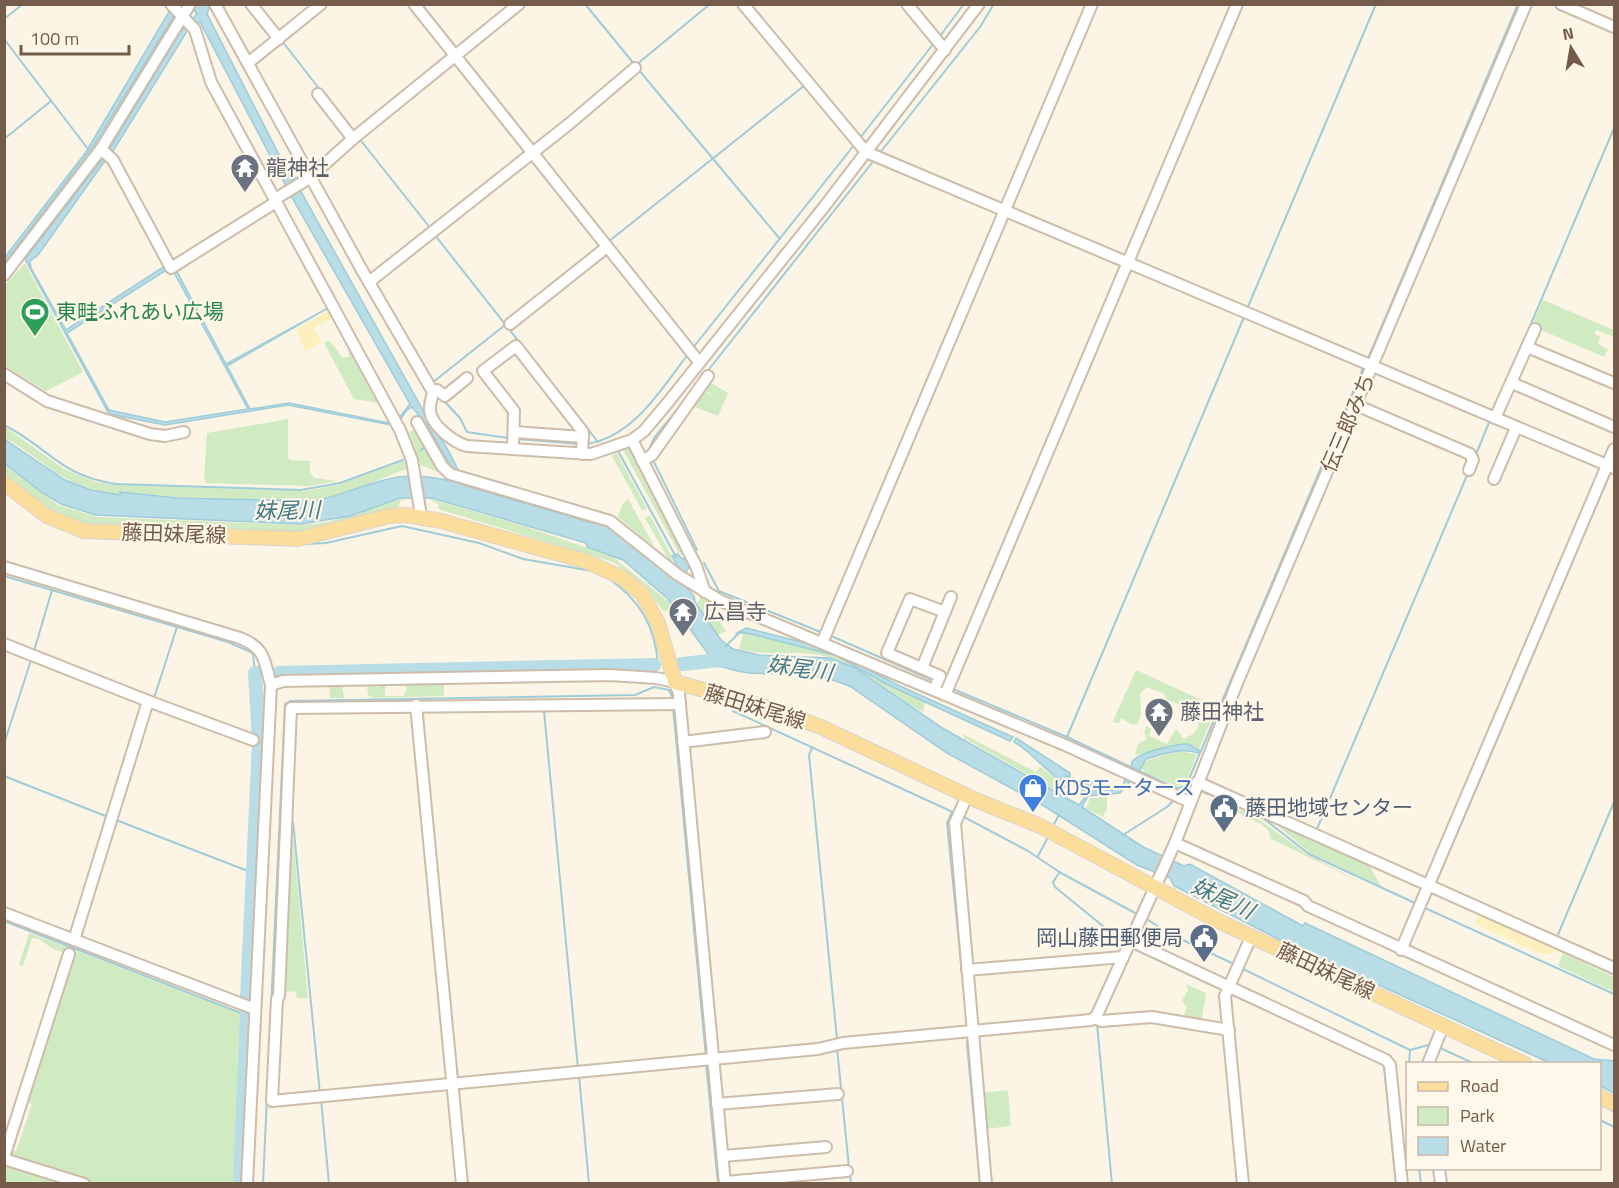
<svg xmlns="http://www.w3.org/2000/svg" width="1619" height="1188" viewBox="0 0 1619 1188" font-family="'Titillium Web','Noto Sans JP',sans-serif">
<rect width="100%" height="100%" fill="#fcf4e4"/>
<g fill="#d0eac2" fill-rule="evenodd">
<polygon points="25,263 83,372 46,391 5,366 5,285"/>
<polygon points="1543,300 1614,330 1614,337 1596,330 1595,334 1600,337 1598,344 1614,353 1608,350 1604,357 1532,326"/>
<polygon points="329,340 342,357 349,357 348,349 351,347 380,403 354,399 324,343"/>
<polygon points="713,384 728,393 718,416 690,405 702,391 717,397 703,390 705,385"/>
<polygon points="288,419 288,457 290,460 310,461 310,472 314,478 337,481 310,486 206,483 204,478 207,433"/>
<path d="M 5,427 L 64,469 L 96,482 L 116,485 L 304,491 L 338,485 L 407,460 L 409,468 L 334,497 L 313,501 L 179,497 L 120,492 L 119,494 C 60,487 51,464 5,438 Z"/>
<polygon points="415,430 419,433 443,474 421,465 409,431"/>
<polygon points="631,445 689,558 679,553 622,448"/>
<polygon points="616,452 647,509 642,510 612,456"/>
<polygon points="5,466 58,505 98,517 301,525 329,522 389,501 411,498 400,501 399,507 302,536 89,526 55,516 5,477"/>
<polygon points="428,498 530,528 613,557 674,606 664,612 644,585 613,562 441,510 438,508 439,505"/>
<polygon points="628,499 652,542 653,546 618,517 622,505"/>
<polygon points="650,515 671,555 674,569 645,518"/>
<polygon points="699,593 715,601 713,612 726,631 718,635 697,602 700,600"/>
<path d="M 744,631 L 840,656 L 925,702 L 923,712 C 892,695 866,669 831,658 C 801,648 769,658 739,649 Z"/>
<path d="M 1136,670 L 1217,707 L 1199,749 C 1178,735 1157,753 1135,755 L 1138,744 L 1147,739 L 1144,732 L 1146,726 L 1151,729 L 1149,736 L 1167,744 L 1176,729 L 1184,739 L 1193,734 L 1199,726 L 1192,710 L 1167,700 L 1163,693 L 1146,687 L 1140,694 L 1141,715 L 1137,724 L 1131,724 L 1121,718 L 1119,723 L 1115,723 L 1113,721 Z"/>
<path d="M 444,682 L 444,696 L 373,698 L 368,695 L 367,685 L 373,684 L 375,687 L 379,687 L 379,683 ZM 406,684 L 406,691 L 403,696 L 385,696 L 385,685 Z"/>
<polygon points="329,685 342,685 344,698 330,698"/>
<polygon points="963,734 1036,772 1040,767 1064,784 1060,793 964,738"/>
<polygon points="1178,751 1197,754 1185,784 1177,786 1145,773 1142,767 1146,761"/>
<polygon points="1101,795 1107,796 1107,809 1103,817 1086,808 1090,798 1099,798"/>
<polygon points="1226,804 1254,816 1308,855 1368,886 1271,839 1268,830 1261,824 1225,806"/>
<polygon points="1271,820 1369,865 1381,886 1310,853"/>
<polygon points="290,824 292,826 308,998 297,998 295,991 281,993"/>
<path d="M 29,933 L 70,948 L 69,951 C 49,955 46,937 32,938 L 23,966 L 19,965 Z"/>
<polygon points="74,950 244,1015 236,1183 92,1183 11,1157 10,1150 16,1151 32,1104 26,1102"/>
<polygon points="1563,953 1614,977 1614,992 1558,966"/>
<polygon points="1186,984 1206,993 1201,1023 1182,1021 1187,1007 1182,1001 1188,990"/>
<polygon points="1008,1090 1011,1126 985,1129 982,1093"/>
<polygon points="9,1165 74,1184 5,1184 5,1168"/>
</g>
<g fill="#fcf1be">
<polygon points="330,310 334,317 314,328 322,342 305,351 296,329"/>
<polygon points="1479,915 1556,950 1552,954 1541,954 1475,924"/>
</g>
<g fill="#b8dde6" stroke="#9eccd8" stroke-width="1.5" fill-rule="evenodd">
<polygon points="173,5 181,5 94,145 5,262 5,257 86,152"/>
<path d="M 191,5 L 210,5 L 207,14 L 291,178 L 295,181 L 424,412 C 438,435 456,458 463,485 L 593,523 L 595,519 L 616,529 L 685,586 L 694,596 L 695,602 L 721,640 L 733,649 L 759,655 L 830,658 L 855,668 L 944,729 L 1079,805 L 1086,796 L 1081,792 L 1087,779 C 1100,784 1108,797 1123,785 L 1126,776 L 1132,779 L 1120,793 L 1088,796 L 1082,807 L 1143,847 L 1184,866 L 1190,864 L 1303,926 L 1305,923 L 1594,1059 L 1614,1061 L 1614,1093 L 1600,1086 L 1600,1064 L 1550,1063 L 1286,943 L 1174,886 L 1170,878 L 1137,865 L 1044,806 L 947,753 L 851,687 C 818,671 785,675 749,673 C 739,672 728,668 717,666 L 668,599 L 623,560 L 587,547 L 586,543 L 432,498 L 400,498 L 350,516 L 301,524 L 96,515 L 61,504 L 41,492 L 5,464 L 4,439 L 65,480 L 91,490 L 120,495 L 120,492 L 178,498 L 314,501 C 347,495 377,477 411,476 C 425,475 439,479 453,481 L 451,467 L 427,425 L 412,407 L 407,410 L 396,426 L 288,405 L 165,425 L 109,414 L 25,259 L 105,156 L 181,31 L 197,14 ZM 200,22 L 286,186 L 289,186 L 290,194 L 410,404 L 394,424 L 289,403 L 250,409 L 227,366 L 328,308 L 226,364 L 113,151 L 189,28 ZM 107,158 L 165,266 L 66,330 L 31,268 L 30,261 L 38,255 ZM 171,267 L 248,409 L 165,422 L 109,410 L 67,333 Z"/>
<polygon points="678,554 681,558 688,560 690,565 685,574 678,568 672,556"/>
<polygon points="746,628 829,649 900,686 1013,737 1010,741 886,684 837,656 747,633 737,633"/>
<path d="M 1016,738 L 1070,773 L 1070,779 L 1066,776 L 1063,782 C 1044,770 1032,752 1014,742 Z"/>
<path d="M 1188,744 L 1199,750 L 1198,753 C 1180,747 1164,754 1146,759 L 1138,774 L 1131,771 L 1132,762 C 1139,752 1175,744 1188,744 Z"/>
</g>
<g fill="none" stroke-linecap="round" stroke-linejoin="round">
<g stroke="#9eccd8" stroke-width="2">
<polyline points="585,4 635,65"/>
<polyline points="4,19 23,4"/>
<polyline points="940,36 964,4"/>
<polyline points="4,39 88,149"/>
<polyline points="282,41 321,91"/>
<polyline points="636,65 710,4"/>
<polyline points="638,69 780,239"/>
<polyline points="358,137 431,229"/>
<polyline points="860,138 934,43"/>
<polyline points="4,139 51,101"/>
<polyline points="879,154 980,27 994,4"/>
<polyline points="291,181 304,174"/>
<polyline points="434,234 598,442"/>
<polyline points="608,242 805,85"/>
<polyline points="1247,309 1376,4"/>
<polyline points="1525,338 1614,128"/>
<polyline points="692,349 855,144"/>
<polyline points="1367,361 1518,4"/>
<polyline points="706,373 875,159"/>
<polyline points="432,383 505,325"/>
<polyline points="444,401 460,418 467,432 508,438"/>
<path d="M 4,425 C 50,448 58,475 116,484 L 301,490 L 340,483 L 403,460"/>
<polyline points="517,439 580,444"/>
<path d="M 586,444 C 634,437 661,389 689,353"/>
<polyline points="617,449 676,557"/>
<polyline points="421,450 425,447"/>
<polyline points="649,450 654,438 686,399"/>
<polyline points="1475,457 1490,420"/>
<polyline points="652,458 697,550"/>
<polyline points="48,523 70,532"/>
<polyline points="306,544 326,543 402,526 479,543 523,559 592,571"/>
<polyline points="704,563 719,591 823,633"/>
<polyline points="4,576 228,642 253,653 255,673"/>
<path d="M 608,578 C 640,600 655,626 658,664"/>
<polyline points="829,635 934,681"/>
<polyline points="726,646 741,631"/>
<polyline points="34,651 52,590"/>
<polyline points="953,689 1067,737 1169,785 1177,788 1186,786 1364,366"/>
<polyline points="154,698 177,627"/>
<polyline points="673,707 706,1057"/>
<polyline points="544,711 578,1069"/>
<polyline points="733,711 957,814"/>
<polyline points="1067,737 1244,317"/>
<polyline points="4,744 31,660"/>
<polyline points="812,748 809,755 837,1039"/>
<polyline points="4,776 108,817"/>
<polyline points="1203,792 1229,802"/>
<polyline points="1060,795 1069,776"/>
<polyline points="952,812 947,823 967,1023"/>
<polyline points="1259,815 1309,854 1417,904"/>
<polyline points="962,816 1028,851 1061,873 1137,914"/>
<polyline points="116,820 253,873"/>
<polyline points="293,822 320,1094"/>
<polyline points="1054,824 1059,815"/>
<polyline points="1317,829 1468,473"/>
<polyline points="1123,835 1167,807 1174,800"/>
<polyline points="1038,856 1047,839"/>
<polyline points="1060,872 1053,882 1055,887 1125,944"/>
<polyline points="1436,883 1611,471"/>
<polyline points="1425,908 1614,994"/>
<polyline points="1145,918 1172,935 1236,965"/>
<polyline points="4,921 246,1015"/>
<polyline points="1557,937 1614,802"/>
<polyline points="1546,943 1614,974"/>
<polyline points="1132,948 1222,990"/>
<polyline points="1241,968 1410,1050 1432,1044"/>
<polyline points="1230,994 1312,1031"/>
<polyline points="1097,1024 1112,1184"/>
<polyline points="968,1036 967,1044 980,1184"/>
<polyline points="837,1048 849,1168"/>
<polyline points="1440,1048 1475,1064"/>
<polyline points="706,1063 718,1184"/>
<polyline points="1409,1064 1410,1050"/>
<polyline points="1384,1066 1396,1184"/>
<polyline points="579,1075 589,1184"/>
<polyline points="321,1099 329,1184"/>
<polyline points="1600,1120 1614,1127"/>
<polyline points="1419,1168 1421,1184"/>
<polyline points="850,1174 851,1184"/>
<polyline points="263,1184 285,704 291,701 635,695 654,687 669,690 673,699"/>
</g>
<g stroke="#b8dde6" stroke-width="14">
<polyline points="682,664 730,659"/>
<polyline points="279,673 654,665"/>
<polyline points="247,998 259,742 255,673 258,673"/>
<polyline points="240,1184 247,1013"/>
</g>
<g stroke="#cebcaa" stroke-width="14">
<g id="minor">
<polyline points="171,4 195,30 211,82 400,430 412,460 421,516"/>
<path d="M 215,4 L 363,272 L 433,392 C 432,399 429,403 430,411 C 432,426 453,442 467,446 L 591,454 L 632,440 L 696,566 L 705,592"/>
<polyline points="251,4 279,39"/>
<polyline points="414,4 699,362"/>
<polyline points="743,4 866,152 1614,468"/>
<polyline points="907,4 945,50"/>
<polyline points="1561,4 1614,27"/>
<polyline points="248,63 321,4"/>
<polyline points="318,94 353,139"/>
<polyline points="101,149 113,160 171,268 276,202"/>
<polyline points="275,199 308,179 355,137 519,4"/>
<polyline points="4,275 101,149 190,4"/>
<polyline points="369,282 569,124 635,68"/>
<polyline points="510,324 607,247"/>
<polyline points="1527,347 1614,383"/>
<polyline points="4,374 47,401 150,434 165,436 184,432"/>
<polyline points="1512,383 1614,427"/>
<polyline points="433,392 437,390 445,396 467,378"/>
<polyline points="1356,405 1470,454 1473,460 1469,470"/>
<polyline points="1495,418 1535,329"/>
<polyline points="417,422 442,466 450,474 610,521 678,575 721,601 1065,745 1190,802"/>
<polyline points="514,432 583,437"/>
<polyline points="632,440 644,431 665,406 824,207 979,4"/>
<polyline points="513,448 514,411 483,371 516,346 583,432 582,454"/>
<polyline points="642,461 652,455 708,376"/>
<polyline points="1494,479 1516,428"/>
<path d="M 4,567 L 240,638 C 266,648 264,661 271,685 L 247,1184"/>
<polyline points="822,643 1092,4"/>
<polyline points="4,644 148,701 74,940"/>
<polyline points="922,668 951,597"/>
<polyline points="271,685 283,681 610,675 656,678 675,682 679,694 725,1184"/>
<polyline points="934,690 940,676 887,653 910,599 945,612"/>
<polyline points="945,695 1237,4"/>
<polyline points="148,701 253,740"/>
<polyline points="680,704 291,708 279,996 277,999 272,1101 818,1049 843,1043 1091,1020 1096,1017 1175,843 1237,683 1526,4"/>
<polyline points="416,705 462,1184"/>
<polyline points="683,742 765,732"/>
<polyline points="1197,782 1614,968"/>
<polyline points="967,796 955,823 986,1184"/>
<polyline points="1175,843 1304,901 1308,906 1614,1045"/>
<polyline points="4,913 255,1009"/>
<polyline points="1131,941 1386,1060 1390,1065 1402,1184"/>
<polyline points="1401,950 1614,449"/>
<polyline points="967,970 1123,957"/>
<polyline points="1094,1018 1101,1021 1152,1017 1229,1030"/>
<polyline points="1428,1064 1443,1026"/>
<polyline points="717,1104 838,1094"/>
<polyline points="723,1156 826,1147"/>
<polyline points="4,1157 69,954"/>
<polyline points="4,1159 84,1184"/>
<polyline points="1439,1168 1441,1184"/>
<polyline points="725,1182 847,1171"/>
<polyline points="1243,1184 1225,996 1251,937"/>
</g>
</g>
<g stroke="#dbd4d0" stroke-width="16">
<g id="major">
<polyline points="4,483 47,516 84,531 298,539 389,516 406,515 441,521 585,561 621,577 642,594 658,623 675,682 769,708 821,727 976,800 1040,826 1216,920 1525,1064"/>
<polyline points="1600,1097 1614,1104"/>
</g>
</g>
<use href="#minor" stroke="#fff" stroke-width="10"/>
<use href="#major" stroke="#fbdd9c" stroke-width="14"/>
</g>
<defs>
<g id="temple-pin" transform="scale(1.5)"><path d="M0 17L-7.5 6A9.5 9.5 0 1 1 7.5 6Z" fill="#6b7280" stroke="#fff8ea"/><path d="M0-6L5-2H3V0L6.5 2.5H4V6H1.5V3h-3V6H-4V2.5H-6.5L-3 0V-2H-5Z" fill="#fff"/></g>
<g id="stadium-pin" transform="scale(1.5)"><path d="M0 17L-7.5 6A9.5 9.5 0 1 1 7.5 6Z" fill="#2e9e5b" stroke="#fff8ea"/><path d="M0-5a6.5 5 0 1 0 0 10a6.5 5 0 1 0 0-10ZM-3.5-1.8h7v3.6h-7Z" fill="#fff"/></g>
<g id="shop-pin" transform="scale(1.5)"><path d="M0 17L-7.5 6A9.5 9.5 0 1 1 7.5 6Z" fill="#3f7fe0" stroke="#fff8ea"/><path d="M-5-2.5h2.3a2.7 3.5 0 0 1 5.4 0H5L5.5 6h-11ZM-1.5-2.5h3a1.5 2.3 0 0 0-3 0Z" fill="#fff"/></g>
<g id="civic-pin" transform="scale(1.5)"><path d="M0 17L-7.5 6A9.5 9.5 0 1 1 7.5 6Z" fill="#5c6f8a" stroke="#fff8ea"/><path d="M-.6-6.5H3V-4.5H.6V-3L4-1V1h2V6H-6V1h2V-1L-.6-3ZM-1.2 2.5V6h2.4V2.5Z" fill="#fff"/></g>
</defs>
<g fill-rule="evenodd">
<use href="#temple-pin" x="245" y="168"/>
<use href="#stadium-pin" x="35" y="312"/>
<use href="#temple-pin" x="683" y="612"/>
<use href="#temple-pin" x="1159" y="712"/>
<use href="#shop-pin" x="1033" y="788"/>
<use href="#civic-pin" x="1224" y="808"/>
<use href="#civic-pin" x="1204" y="938"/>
</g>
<g text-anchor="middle" stroke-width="4.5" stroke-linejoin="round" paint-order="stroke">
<g font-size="21" fill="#5b616d" stroke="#fff8ea" text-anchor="start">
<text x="266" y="175">龍神社</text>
<text x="704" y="619">広昌寺</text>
<text x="1180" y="719">藤田神社</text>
</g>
<g font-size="21" fill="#27864d" stroke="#fff8ea" text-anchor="start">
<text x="56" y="319">東畦ふれあい広場</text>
</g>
<g font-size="21" fill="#755b49" stroke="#fff8ea">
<text transform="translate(1348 423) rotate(-67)" y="7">伝三郎みち</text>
<text transform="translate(174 534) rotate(2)" y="7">藤田妹尾線</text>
<text transform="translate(755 707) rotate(17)" y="7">藤田妹尾線</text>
<text transform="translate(1326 971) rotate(25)" y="7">藤田妹尾線</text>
</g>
<g font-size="21" fill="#366cbe" stroke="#fff8ea" text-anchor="start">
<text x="1054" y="795">KDSモータース</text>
</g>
<g font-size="21" fill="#4e5e75" stroke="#fff8ea" text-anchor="start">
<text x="1245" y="815">藤田地域センター</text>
<text x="1183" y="945" text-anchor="end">岡山藤田郵便局</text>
</g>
<g font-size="22" font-style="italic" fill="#437a88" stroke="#fff8ea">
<text transform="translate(287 510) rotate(-1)" y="8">妹尾川</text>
<text transform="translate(800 668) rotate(8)" y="8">妹尾川</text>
<text transform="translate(1223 898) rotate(25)" y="8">妹尾川</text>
</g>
</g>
<rect width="1619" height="1188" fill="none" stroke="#755b49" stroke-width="12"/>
<rect x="1406" y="1062" width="195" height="108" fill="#fff8ea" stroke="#c8b9aa" stroke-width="1.5"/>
<rect x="1418" y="1082" width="30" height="9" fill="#fbdd9c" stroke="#c8b9aa" stroke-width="1.5"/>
<text x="1460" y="1092" font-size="18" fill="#755b49">Road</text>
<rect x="1418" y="1107" width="30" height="18" fill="#d0eac2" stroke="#c8b9aa" stroke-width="1.5"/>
<text x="1460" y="1122" font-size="18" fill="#755b49">Park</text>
<rect x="1418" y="1137" width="30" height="18" fill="#b8dde6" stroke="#c8b9aa" stroke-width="1.5"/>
<text x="1460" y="1152" font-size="18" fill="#755b49">Water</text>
<g transform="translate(1571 48) rotate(349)" stroke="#fff8ea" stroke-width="4.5" paint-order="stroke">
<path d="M0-4.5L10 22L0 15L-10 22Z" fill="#755b49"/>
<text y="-9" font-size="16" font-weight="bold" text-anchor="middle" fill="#755b49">N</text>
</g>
<path d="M21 45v9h108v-9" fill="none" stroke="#755b49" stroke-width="3"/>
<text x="30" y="45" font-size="18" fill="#755b49" stroke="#fff8ea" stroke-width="4.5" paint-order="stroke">100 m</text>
</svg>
